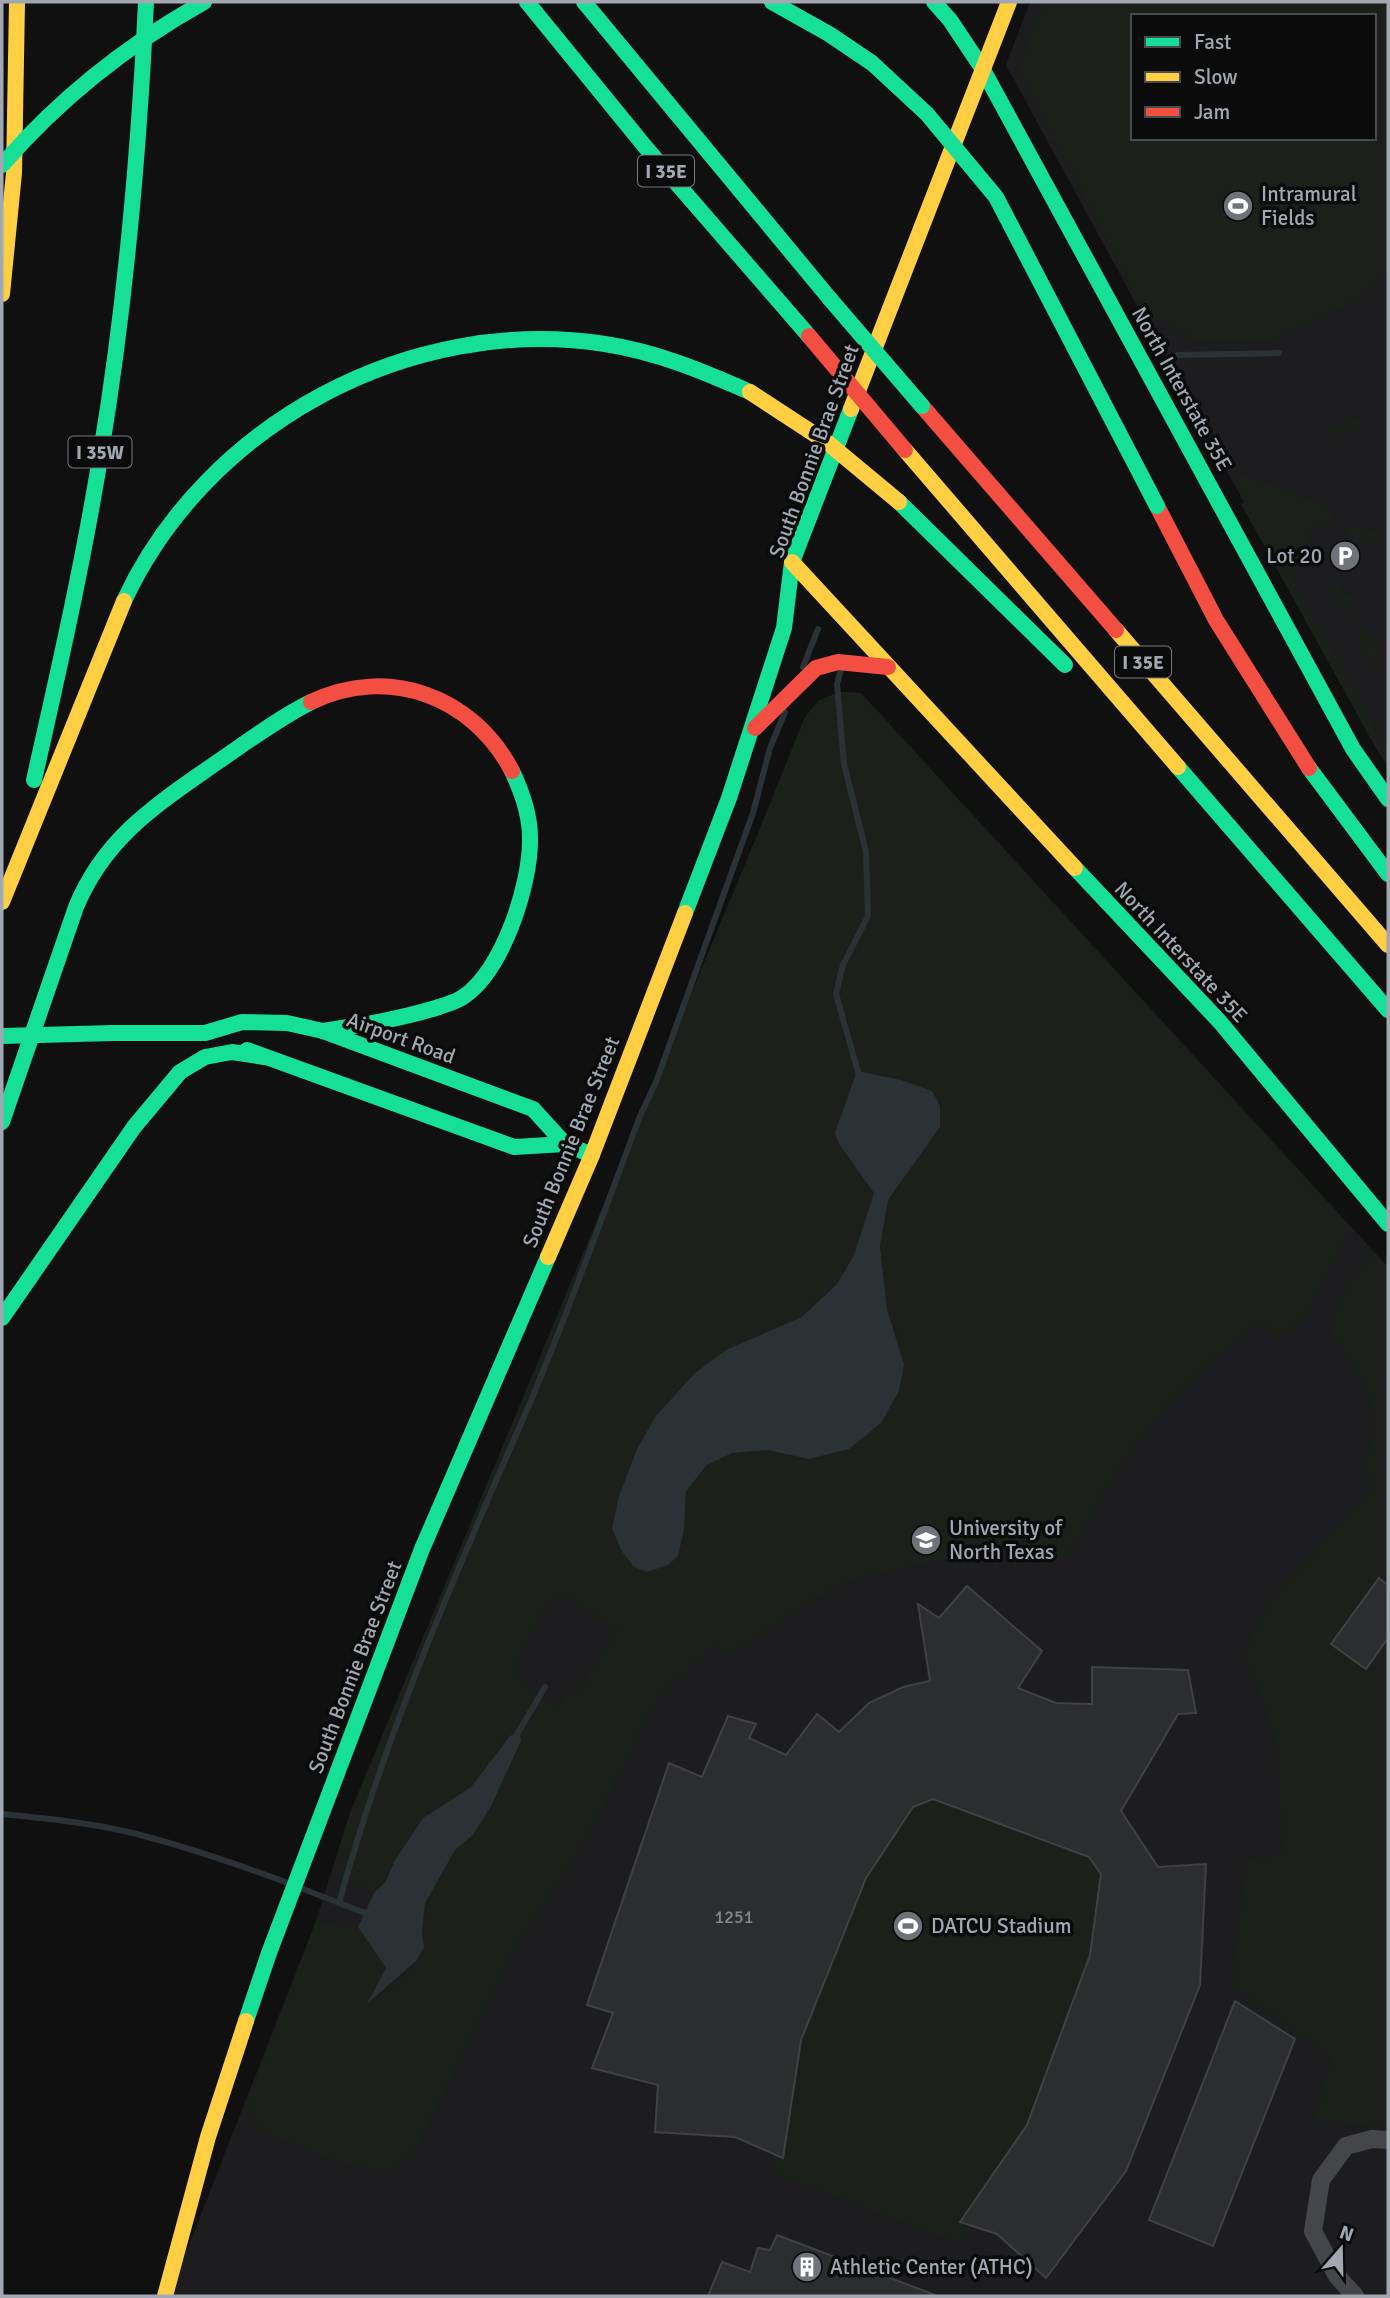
<svg xmlns="http://www.w3.org/2000/svg" width="1390" height="2298" viewBox="0 0 1390 2298" font-family="Signika,sans-serif">
<rect width="100%" height="100%" fill="#101011"/>
<g fill="#1d1d1f" fill-rule="evenodd">
<path d="M 1030,2 L 1388,2 L 1388,767 L 1006,65 ZM 1133,16 L 1374,16 L 1374,138 L 1133,138 Z"/>
<polygon points="839,692 861,693 1388,1267 1388,2296 169,2296 316,1921 350,1813 759,831 804,719 818,701"/>
</g>
<g fill="#1b201b" fill-rule="evenodd">
<path d="M 1043,2 L 1388,2 L 1388,274 L 1347,305 L 1274,340 L 1246,342 L 1191,340 L 1142,309 L 1017,68 ZM 1133,16 L 1374,16 L 1374,138 L 1133,138 Z"/>
<polygon points="1356,419 1363,421 1351,433 1342,430 1329,441 1323,437 1324,431"/>
<path d="M 1242,474 L 1330,507 C 1336,515 1330,523 1327,531 L 1316,520 L 1293,580 L 1388,751 L 1388,766 L 1378,752 L 1241,504 L 1246,501 L 1235,483 L 1235,480 Z"/>
<polygon points="1350,524 1378,534 1376,542 1359,544 1361,536 1345,538"/>
<polygon points="1344,582 1338,597 1354,594 1346,618 1327,584"/>
<polygon points="1361,627 1384,654 1378,669 1374,669 1358,638"/>
<path d="M 839,692 L 861,693 L 1351,1228 L 1306,1316 L 1278,1340 L 1264,1321 C 1246,1336 1226,1349 1209,1365 C 1149,1419 1105,1487 1068,1558 C 1008,1549 963,1555 904,1568 C 881,1573 853,1579 832,1590 C 797,1610 763,1635 728,1657 L 715,1645 L 663,1695 L 639,1731 L 643,1733 L 572,1864 L 511,1956 L 417,2148 C 409,2158 401,2168 388,2171 C 367,2176 286,2141 262,2132 L 250,2119 L 248,2102 L 316,1921 L 358,1927 L 386,1968 L 369,2003 C 385,1991 406,1976 417,1960 C 429,1944 420,1921 426,1902 C 431,1886 444,1864 455,1851 C 460,1844 469,1839 474,1832 C 494,1804 506,1772 521,1741 L 518,1732 L 510,1736 L 471,1787 L 423,1818 L 394,1862 L 386,1881 L 374,1893 L 332,1871 L 350,1813 L 759,831 L 804,719 L 818,701 ZM 940,1127 L 888,1201 L 880,1246 L 887,1309 L 898,1339 L 849,1449 L 809,1459 L 768,1450 L 732,1453 L 707,1465 L 686,1491 L 684,1530 L 678,1556 L 668,1565 L 647,1572 L 612,1528 L 619,1496 L 637,1449 L 695,1373 L 726,1350 L 802,1317 L 837,1284 L 854,1255 L 874,1193 L 839,1144 ZM 557,1592 L 617,1630 L 581,1686 L 564,1697 L 559,1706 L 544,1700 L 518,1676 L 521,1651 Z"/>
<path d="M 1374,1252 L 1388,1267 L 1388,2128 L 1314,2121 L 1331,2058 L 1231,1986 L 1246,1860 L 1283,1854 L 1276,1743 L 1255,1681 L 1242,1654 L 1259,1619 L 1273,1597 L 1375,1484 L 1361,1466 C 1390,1419 1365,1379 1333,1339 C 1326,1310 1356,1273 1374,1252 Z"/>
<path d="M 967,1586 L 1042,1651 L 1021,1684 C 1044,1703 1063,1703 1091,1704 L 1092,1667 L 1188,1670 L 1196,1713 L 1177,1714 L 1121,1811 L 1158,1867 L 1206,1864 L 1200,1985 L 1126,2171 L 1046,2278 L 997,2234 L 973,2226 L 960,2244 L 774,2174 L 774,2154 L 735,2137 L 655,2132 L 659,2077 L 645,2081 L 592,2068 L 612,2014 L 587,2005 L 669,1763 L 702,1776 L 728,1716 L 756,1724 L 749,1738 L 786,1755 L 817,1714 L 839,1732 C 872,1700 885,1691 930,1681 L 918,1604 L 939,1618 Z"/>
</g>
<g fill="#2a3236">
<polygon points="857,1071 901,1080 932,1091 940,1106 940,1127 888,1200 880,1246 887,1309 904,1365 899,1391 881,1423 849,1449 809,1459 768,1450 732,1453 707,1465 686,1491 684,1530 678,1556 668,1565 647,1572 634,1567 621,1550 612,1528 619,1496 637,1449 656,1416 695,1373 726,1350 802,1317 837,1284 854,1255 874,1193 839,1144 835,1133"/>
<polygon points="519,1731 521,1741 491,1806 473,1835 455,1850 425,1903 422,1932 424,1947 417,1960 367,2004 386,1968 358,1927 374,1893 386,1881 394,1862 423,1818 471,1787 510,1736"/>
</g>
<g fill="none" stroke-linecap="round" stroke-linejoin="round">
<g stroke="#2a3236" stroke-width="6">
<polyline points="1177,355 1279,353"/>
<polyline points="803,667 818,629"/>
<polyline points="841,669 837,684 844,764 866,852 868,916 843,965 836,994 860,1079"/>
<polyline points="516,1736 545,1687"/>
<path d="M 2,1814 C 42,1818 84,1822 124,1831 C 180,1844 234,1863 288,1883"/>
<polyline points="298,1887 365,1913 372,1910"/>
<path d="M 339,1903 C 382,1745 447,1593 513,1442 C 560,1336 599,1225 640,1116 L 656,1082 L 753,813 L 770,748 L 785,712"/>
</g>
</g>
<g fill="#2c2d2e" stroke="#404144" stroke-width="2">
<polygon points="1379,1578 1388,1585 1388,1638 1366,1669 1331,1644"/>
<polygon points="967,1586 1042,1651 1018,1688 1056,1703 1092,1704 1092,1667 1188,1670 1196,1713 1178,1714 1121,1811 1158,1867 1206,1864 1200,1985 1126,2171 1046,2278 997,2234 960,2222 1027,2125 1090,1955 1101,1874 1089,1857 933,1799 913,1807 866,1878 801,2040 783,2158 735,2137 655,2132 658,2085 592,2068 613,2013 587,2005 669,1763 702,1777 728,1716 756,1724 749,1738 786,1755 817,1714 839,1732 869,1703 903,1687 930,1681 918,1604 939,1618"/>
<polygon points="1235,2001 1295,2039 1213,2246 1149,2220"/>
<polygon points="777,2235 935,2295 935,2296 708,2296 722,2262 750,2272 758,2248 770,2250"/>
</g>
<g fill="none" stroke-linecap="round" stroke-linejoin="round">
<polyline stroke="#454649" stroke-width="18" points="1355,2296 1337,2276 1313,2231 1321,2180 1346,2146 1372,2139 1388,2140"/>
<g stroke="#16e098" stroke-width="16">
<polyline points="527,2 647,149 809,336"/>
<polyline points="584,2 830,299"/>
<polyline points="934,2 950,20 982,68 1353,749 1388,799"/>
<polyline points="899,502 1065,665"/>
<path d="M 124,601 C 206,424 410,314 605,344 C 657,352 702,371 750,392"/>
<polyline points="1178,767 1388,1010"/>
<polyline points="1309,768 1388,874"/>
<path d="M 34,780 C 59,669 84,559 102,446 C 126,299 139,151 146,2"/>
<polyline points="1075,868 1220,1022 1388,1224"/>
<polyline points="685,913 729,798 784,628 792,562 851,409"/>
<path d="M 323,1031 C 362,1025 401,1019 439,1007 C 447,1004 456,1002 463,997 C 503,971 531,883 530,838 C 530,814 522,792 512,771"/>
<polyline points="113,1033 205,1033 242,1022 287,1023 323,1031 533,1109 565,1144 592,1155"/>
<polyline points="247,1050 514,1147 565,1144"/>
<path d="M 2,1122 L 76,907 C 105,837 156,805 216,763 C 247,742 277,719 311,702"/>
<polyline points="2,1318 134,1127 180,1072 205,1057 232,1052 264,1057"/>
<polyline points="246,2021 269,1953 422,1549 548,1257"/>
</g>
<g stroke="#ffcf43" stroke-width="16">
<polyline points="2,294 14,173 17,2"/>
<polyline points="851,409 1009,2"/>
<polyline points="905,450 1178,767"/>
<polyline points="792,562 1075,868"/>
<polyline points="1116,630 1388,945"/>
<polyline points="2,902 124,601"/>
<polyline points="548,1257 592,1155 685,913"/>
<polyline points="165,2296 208,2137 246,2021"/>
</g>
<g stroke="#f24e42" stroke-width="16">
<polyline points="922,406 1116,630"/>
<polyline points="1157,506 1216,620 1309,768"/>
<path d="M 311,702 C 388,665 473,696 512,771"/>
<polyline points="755,728 816,668 838,662 888,667"/>
</g>
<g stroke="#16e098" stroke-width="16">
<polyline points="772,2 829,34 872,63 927,114 996,197 1157,506"/>
<path d="M 2,165 C 60,98 127,45 204,2"/>
<polyline points="830,299 922,406"/>
<polyline points="2,1036 113,1033"/>
</g>
<polyline stroke="#ffcf43" stroke-width="16" points="750,392 828,443 899,502"/>
<polyline stroke="#f24e42" stroke-width="16" points="809,336 905,450"/>
</g>
<defs>
<g id="stadium-disc" transform="scale(1.575)"><circle r="9.5" fill="#6f7379" stroke="#0b0b0c"/><path d="M0-5a6.5 5 0 1 0 0 10a6.5 5 0 1 0 0-10ZM-3.5-1.8h7v3.6h-7Z" fill="#fff"/></g>
<g id="parking-disc" transform="scale(1.575)"><circle r="9.5" fill="#6f7379" stroke="#0b0b0c"/><path d="M-3.5-5.5H1a3.5 3.5 0 0 1 0 7H-1V5.5H-3.5ZM-1-3.4V-.6H.8a1.4 1.4 0 0 0 0-2.8Z" fill="#fff"/></g>
<g id="university-disc" transform="scale(1.575)"><circle r="9.5" fill="#6f7379" stroke="#0b0b0c"/><path d="M0-5L7-2L0 1L-7-2ZM-4 1L0 2.5L4 1V4Q0 6-4 4Z" fill="#fff"/></g>
<g id="building-disc" transform="scale(1.575)"><circle r="9.5" fill="#6f7379" stroke="#0b0b0c"/><path d="M-4-6H4V6H1V3H-1V6H-4ZM-2.5-4.3h1.7v1.8h-1.7ZM.8-4.3h1.7v1.8H.8ZM-2.5-1h1.7V.8h-1.7ZM.8-1h1.7V.8H.8Z" fill="#fff"/></g>
</defs>
<g fill-rule="evenodd">
<use href="#stadium-disc" x="1238" y="206"/>
<use href="#parking-disc" x="1345" y="556"/>
<use href="#university-disc" x="926" y="1540"/>
<use href="#stadium-disc" x="908" y="1926"/>
<use href="#building-disc" x="807" y="2267"/>
</g>
<g text-anchor="middle" stroke-width="7" stroke-linejoin="round" paint-order="stroke">
<g font-size="18" fill="#848990">
<text x="734" y="1923">1251</text>
</g>
<g fill="#0b0b0c" stroke="#757980" stroke-width="2">
<rect x="638" y="155.5" width="56" height="31" rx="5"/>
<rect x="68.5" y="436.5" width="63" height="31" rx="5"/>
<rect x="1115" y="646.5" width="56" height="31" rx="5"/>
</g>
<g font-size="19" font-weight="bold" fill="#a2a8b1">
<text x="666" y="178">I 35E</text>
<text x="100" y="459">I 35W</text>
<text x="1143" y="669">I 35E</text>
</g>
<g font-size="21" fill="#a2a8b1" stroke="#0b0b0c" text-anchor="start">
<text x="1261" y="201">Intramural<tspan x="1261" dy="24">Fields</tspan></text>
<text x="1322" y="563" text-anchor="end">Lot 20</text>
<text x="949" y="1535">University of<tspan x="949" dy="24">North Texas</tspan></text>
<text x="931" y="1933">DATCU Stadium</text>
<text x="830" y="2274">Athletic Center (ATHC)</text>
</g>
<g font-size="21" fill="#a2a8b1" stroke="#0b0b0c">
<text transform="translate(1182 389) rotate(61)" y="7">North Interstate 35E</text>
<text transform="translate(814 451) rotate(-70)" y="7">South Bonnie Brae Street</text>
<text transform="translate(1181 952) rotate(47)" y="7">North Interstate 35E</text>
<text transform="translate(401 1038) rotate(20)" y="7">Airport Road</text>
<text transform="translate(571 1142) rotate(-68)" y="7">South Bonnie Brae Street</text>
<text transform="translate(355 1667) rotate(-69)" y="7">South Bonnie Brae Street</text>
</g>
</g>
<rect width="1390" height="2298" fill="none" stroke="#a2a8b1" stroke-width="7"/>
<rect x="1131" y="14" width="245" height="126" fill="#0b0b0c" stroke="#474a4e" stroke-width="2"/>
<rect x="1145" y="37" width="35" height="10" fill="#16e098" stroke="#474a4e" stroke-width="2"/>
<text x="1194" y="49" font-size="21" fill="#a2a8b1">Fast</text>
<rect x="1145" y="72" width="35" height="10" fill="#ffcf43" stroke="#474a4e" stroke-width="2"/>
<text x="1194" y="84" font-size="21" fill="#a2a8b1">Slow</text>
<rect x="1145" y="107" width="35" height="10" fill="#f24e42" stroke="#474a4e" stroke-width="2"/>
<text x="1194" y="119" font-size="21" fill="#a2a8b1">Jam</text>
<g transform="translate(1341 2249) rotate(20)" stroke="#0b0b0c" stroke-width="5" paint-order="stroke">
<path d="M0-5L12 26L0 18L-12 26Z" fill="#a2a8b1"/>
<text y="-10" font-size="19" font-weight="bold" text-anchor="middle" fill="#a2a8b1">N</text>
</g>
</svg>
